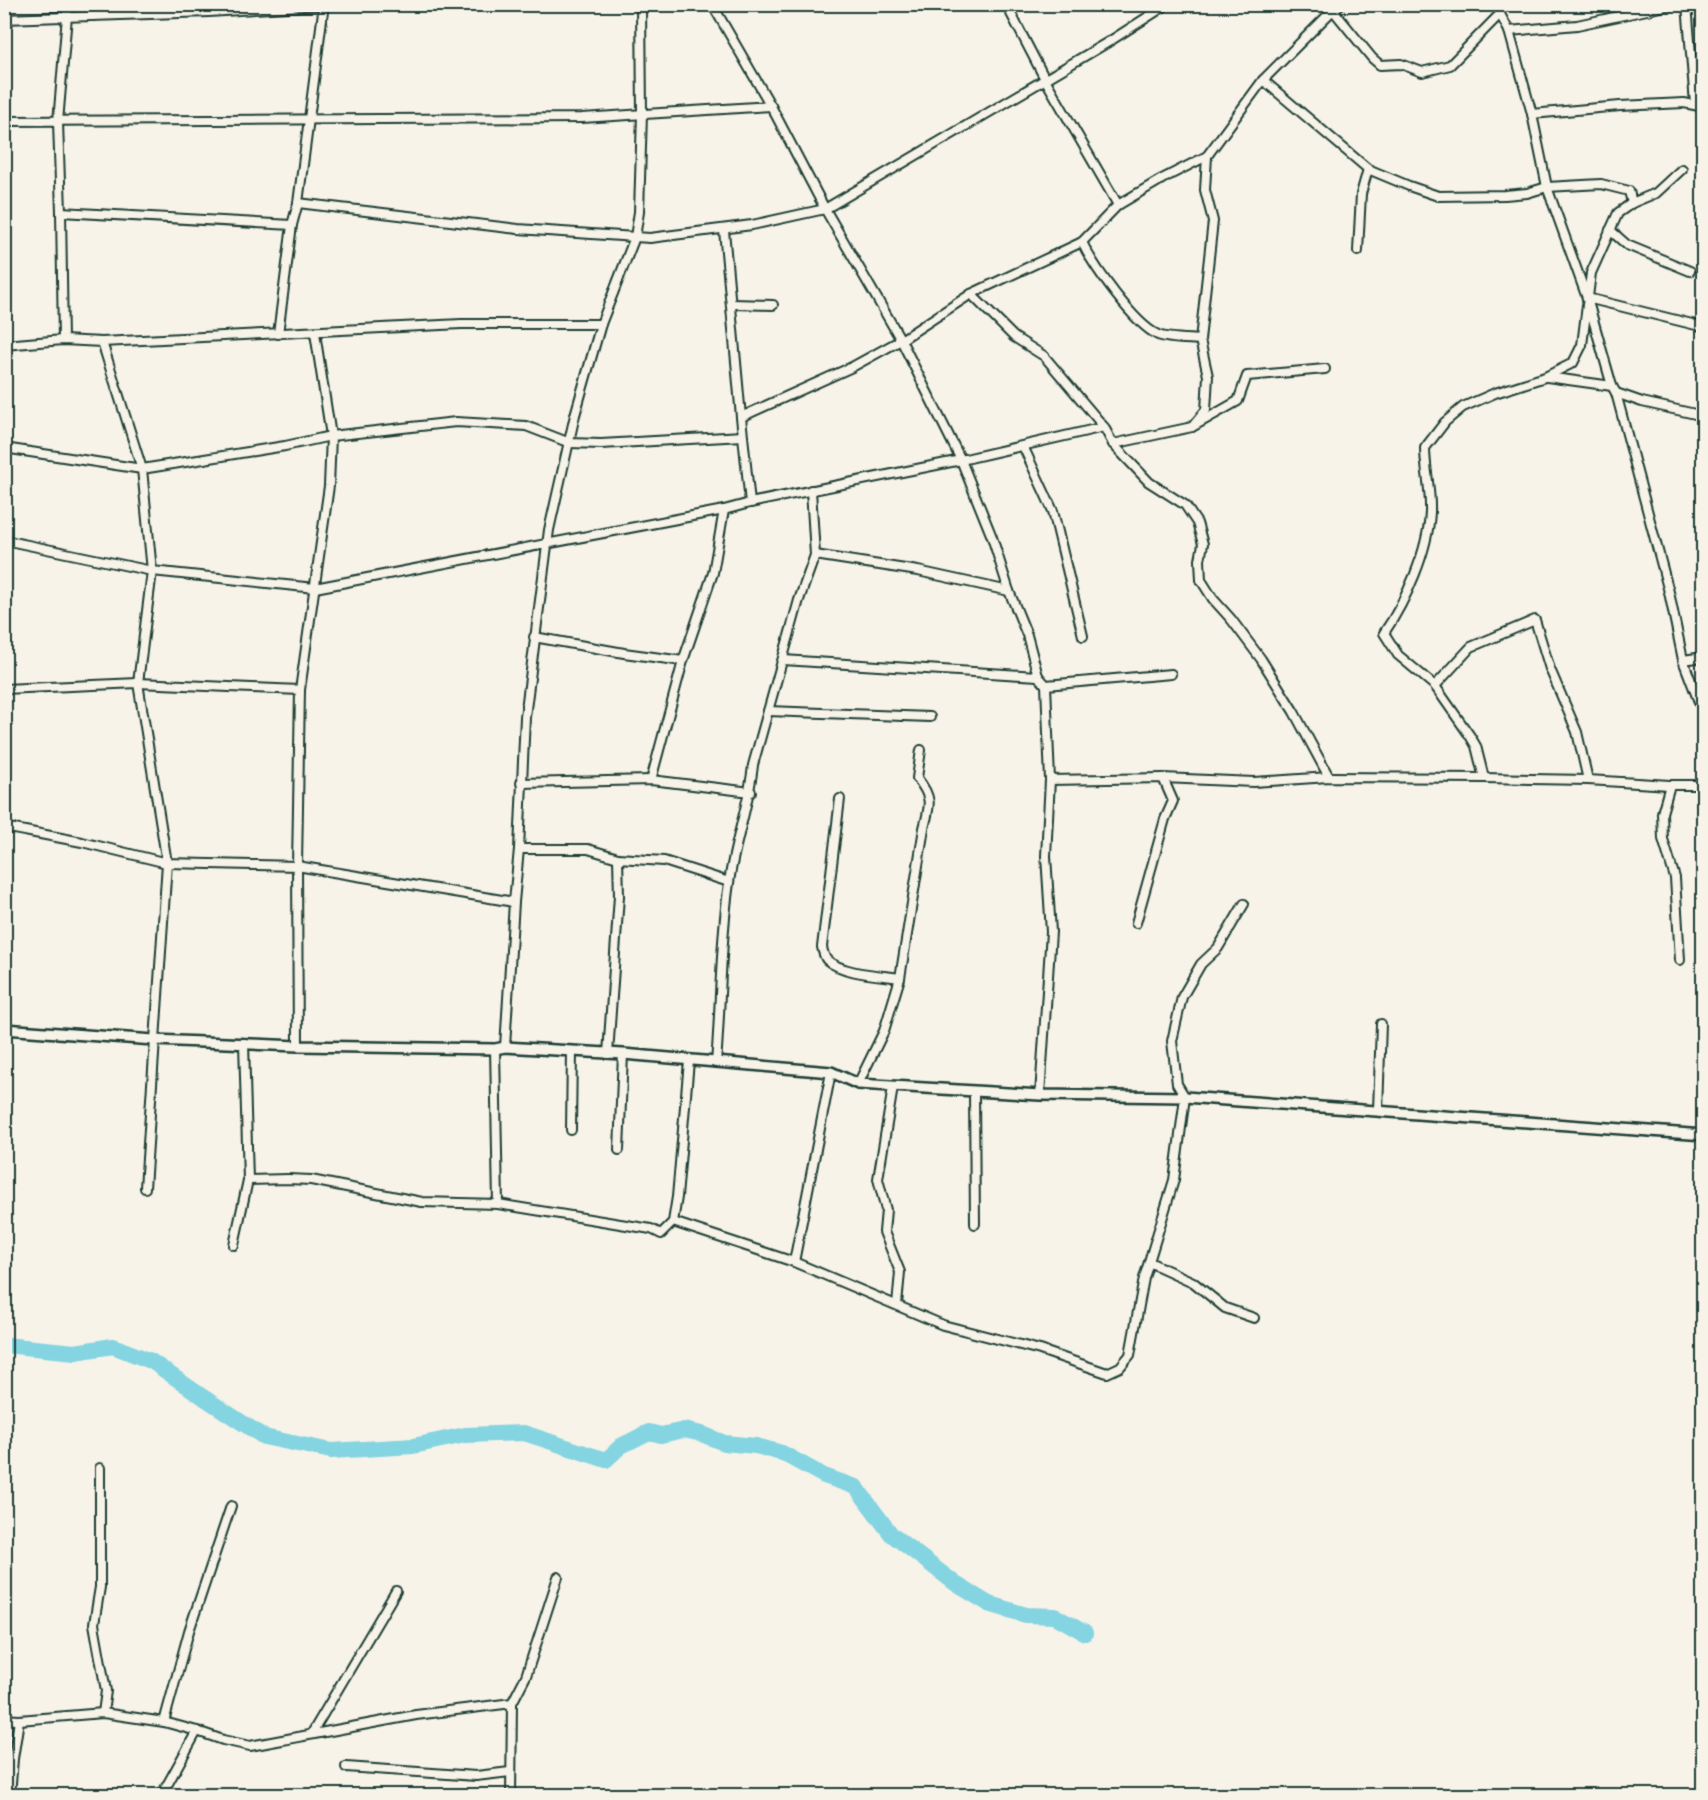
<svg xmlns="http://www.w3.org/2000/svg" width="1708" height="1800" viewBox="0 0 1708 1800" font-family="'Playpen Sans',sans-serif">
<rect width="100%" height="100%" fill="#f7f3e8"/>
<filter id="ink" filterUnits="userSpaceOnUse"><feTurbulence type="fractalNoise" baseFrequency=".0167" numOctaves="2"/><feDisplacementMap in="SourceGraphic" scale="12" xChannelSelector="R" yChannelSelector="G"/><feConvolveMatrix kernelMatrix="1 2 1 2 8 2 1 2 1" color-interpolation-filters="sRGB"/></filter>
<g filter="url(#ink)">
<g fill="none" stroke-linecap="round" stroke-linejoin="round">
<polyline stroke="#84d4e1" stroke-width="16" points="4,1345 75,1352 113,1346 151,1361 203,1397 264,1437 331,1451 413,1446 465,1435 524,1433 606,1460 621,1446 649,1432 661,1435 684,1430 702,1434 724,1443 756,1446 782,1453 824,1476 856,1487 891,1534 956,1584 989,1604 1026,1615 1055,1616 1085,1633"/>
<g stroke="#1f3d34" stroke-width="12">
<g id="minor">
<polyline points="453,4 476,4"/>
<polyline points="712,4 771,106 825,209 901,340 961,460 992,537 1009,591 1027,635 1038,676 1046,685 1050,780 1046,856 1051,932 1040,1095"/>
<polyline points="1006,4 1045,79 1118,205"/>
<polyline points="1498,4 1500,14 1509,31 1532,114 1547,187 1587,298 1612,386 1616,393 1669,592 1683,660 1704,715"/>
<polyline points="1687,4 1695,104"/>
<polyline points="1333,10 1372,58 1380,65 1401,64 1422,72 1450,65 1500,14"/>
<polyline points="4,19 209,12 335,4"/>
<polyline points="1509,31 1577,25 1675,4"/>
<polyline points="1263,80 1368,169 1409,186 1438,196 1505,195 1527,193 1547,187 1601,184 1629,191 1632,203"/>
<polyline points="1532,114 1620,106 1684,103 1704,107"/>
<polyline points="4,121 582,118 771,106"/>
<polyline points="298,203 518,229 650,238 752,225 825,209 1110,41 1168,4"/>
<polyline points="61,212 292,225"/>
<polyline points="724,230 741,417"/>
<polyline points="1610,230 1627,245 1690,271"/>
<path d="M 1082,242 C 1093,266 1134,324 1158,335 C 1167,339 1189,339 1200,340"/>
<polyline points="1358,251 1361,194 1368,169"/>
<polyline points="971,294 1014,337 1044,356 1104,427 1113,444 1149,482 1185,505 1197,523 1203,544 1200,560 1201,580 1213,599 1231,619 1261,659 1294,712 1329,777"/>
<polyline points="1587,298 1704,327"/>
<polyline points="731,304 773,305"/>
<polyline points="278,334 292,225 298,203 324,4"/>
<polyline points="63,340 61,212 58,122 68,4"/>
<polyline points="102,342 142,469 152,571 138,683 167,863 145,1188"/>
<polyline points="4,345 63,340 102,342 461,324 601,324"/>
<polyline points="1547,377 1612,386"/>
<polyline points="1616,393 1642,402 1704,416"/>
<polyline points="1192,427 1206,410 1208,376 1200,340 1213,221 1205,190 1207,156"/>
<polyline points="1113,444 1192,427 1238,401 1247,376 1325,369"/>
<polyline points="1023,446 1053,511 1083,636"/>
<polyline points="4,448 142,469 285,446 331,436 456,422 526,426 570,443 601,444 743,436"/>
<polyline points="750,503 741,417 852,367 901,340 971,294 1082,242 1118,205 1162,179 1207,156 1263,80 1333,10 1341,4"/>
<polyline points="4,540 152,571 315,588 724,510 750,503 961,460 1104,427"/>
<polyline points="815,555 918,571 1009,591"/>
<polyline points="534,637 624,653 683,661"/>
<polyline points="783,660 1038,676"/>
<polyline points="1683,660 1704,657"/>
<polyline points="1046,685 1171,674"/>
<polyline points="1435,686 1471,647 1535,620 1550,669 1577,732 1588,780"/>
<polyline points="4,689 138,683 300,690"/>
<polyline points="768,711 930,717"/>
<path d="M 1484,778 L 1476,746 L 1470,736 L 1435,686 L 1398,655 L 1384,633 C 1406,601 1428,551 1430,512 C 1431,491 1425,469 1425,448 L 1445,422 L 1463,407 L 1495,393 L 1545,377 L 1573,363 L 1582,345 L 1591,273 L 1618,213 L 1632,203 L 1656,193 L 1682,169"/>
<polyline points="651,780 683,661 713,573 724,510"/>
<polyline points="1050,780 1163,778 1254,782 1329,777 1484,778 1588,780 1670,785 1704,785"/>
<polyline points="521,783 651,780 751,792"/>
<polyline points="1670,785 1662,813 1663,839 1675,878 1680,960"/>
<path d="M 840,799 L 822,947 C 823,952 824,957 827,960 C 843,974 880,975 900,978"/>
<polyline points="4,827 82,842 167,863 297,866 514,902"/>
<polyline points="519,849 588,849 618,858 664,861 729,882"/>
<polyline points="1136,923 1165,819 1173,801 1163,778"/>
<polyline points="298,1046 297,866 300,690 329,486 331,436 315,333"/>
<polyline points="505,1047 514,902 519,849 525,717 549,530 575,415 601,324 635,237 639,212 642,114 641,4"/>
<polyline points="495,1049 498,1204"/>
<polyline points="608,1054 619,896 618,858"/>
<path d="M 716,1063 C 721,1003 720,943 729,883 C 734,843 749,806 753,765 L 799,600 L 815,555 L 811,490"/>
<path d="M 858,1084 L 884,1031 L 900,978 L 924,828 C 930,805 933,798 917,778 L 921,750"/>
<polyline points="893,1087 878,1179 886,1210 884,1232 900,1272 897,1305"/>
<polyline points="974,1091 975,1224"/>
<polyline points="1378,1110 1381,1024"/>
<polyline points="571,1130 572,1051"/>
<polyline points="619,1150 623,1054"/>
<polyline points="248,1180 288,1179 311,1180 422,1202 498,1204 651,1229 661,1234 673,1222 677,1197 689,1061"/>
<polyline points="673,1222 794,1262 943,1325 1040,1350 1107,1373 1120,1367 1130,1355 1144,1278 1174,1180 1185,1097 1177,1084 1172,1041 1182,997 1201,964 1218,948 1244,904"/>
<polyline points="234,1245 248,1180 244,1043"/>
<polyline points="794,1262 831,1072"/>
<polyline points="1149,1262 1193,1282 1225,1308 1254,1318"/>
<polyline points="100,1468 100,1587 94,1624 106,1691 103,1713"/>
<polyline points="512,1703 526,1676 558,1577"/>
<polyline points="4,1719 19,1720 103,1713 164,1722 197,1731 223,1740 250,1746 416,1715 512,1703 511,1796"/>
<polyline points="164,1722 189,1631 231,1506"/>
<polyline points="312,1733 396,1591"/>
<polyline points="346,1767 476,1776 510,1772"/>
<polyline points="10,1796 13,1759 19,1720"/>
<polyline points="161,1796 197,1731"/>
</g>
</g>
<g stroke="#1f3d34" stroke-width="14">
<polyline id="tertiary" points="4,1029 154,1040 298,1046 495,1049 505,1047 623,1054 831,1072 858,1084 1040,1095 1185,1097 1704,1135"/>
</g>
<use href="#minor" stroke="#f7f3e8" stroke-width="8"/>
<use href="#tertiary" stroke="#f7f3e8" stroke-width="9"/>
</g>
</g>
<rect width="1708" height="1800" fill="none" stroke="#f7f3e8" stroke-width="24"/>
<rect x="12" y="12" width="1684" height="1776" fill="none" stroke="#1f3d34" stroke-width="2" filter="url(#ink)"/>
</svg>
